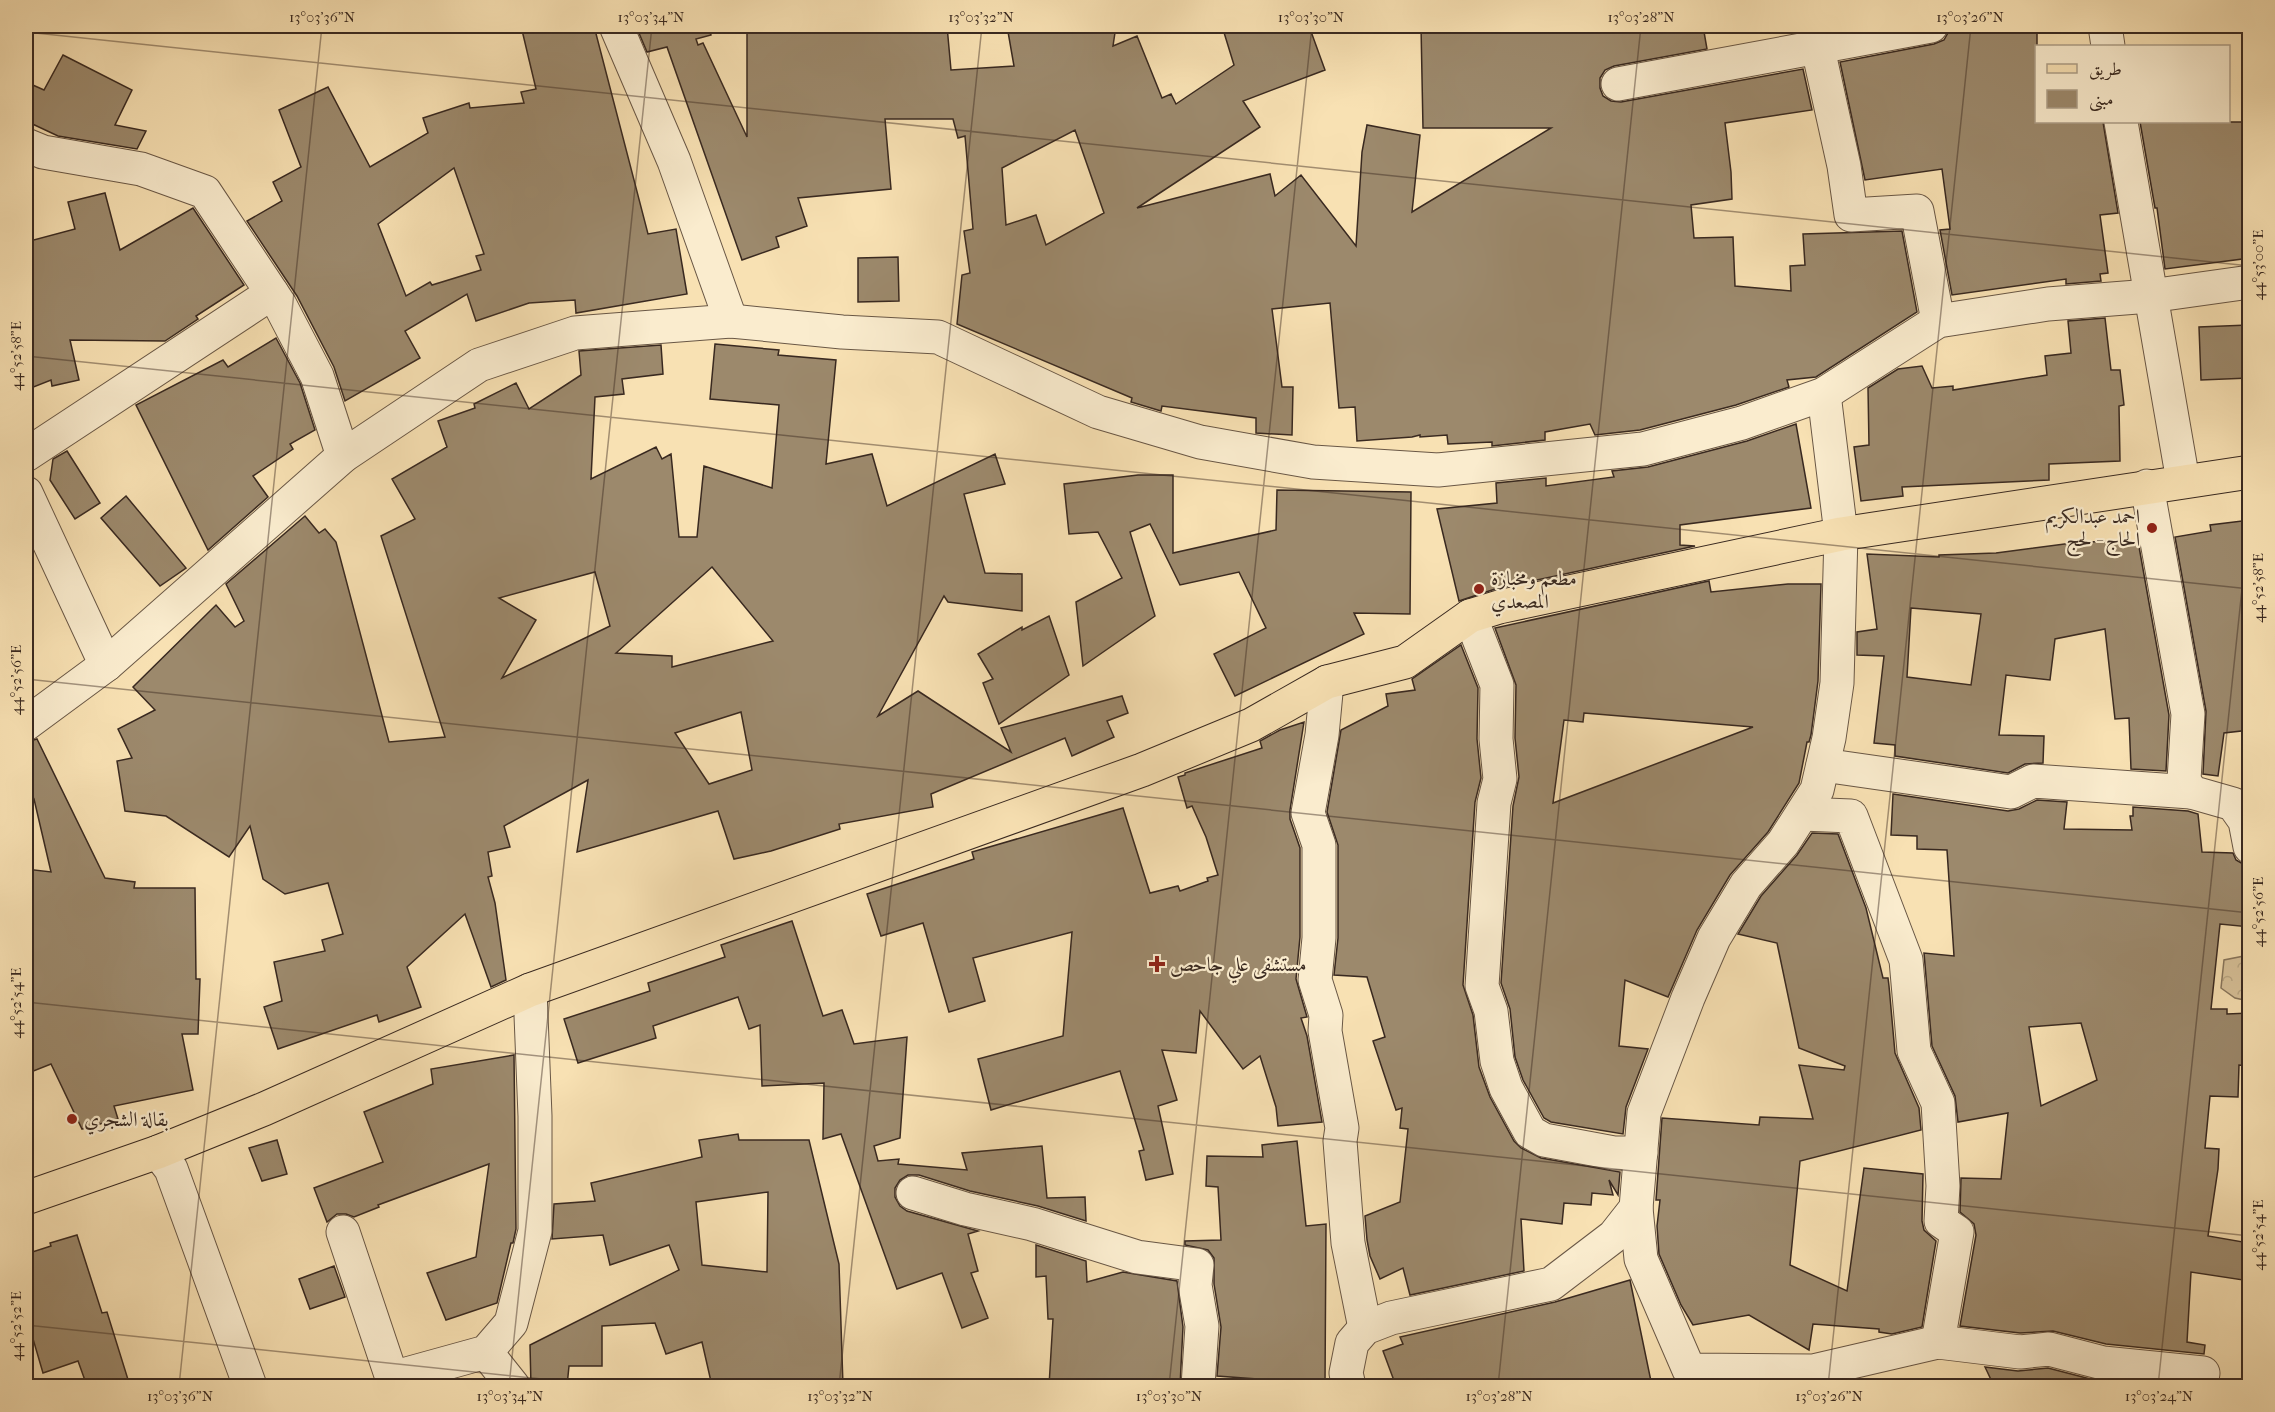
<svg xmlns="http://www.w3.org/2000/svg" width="2275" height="1412" viewBox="0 0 2275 1412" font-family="'IM FELL French Canon',Amiri,serif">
<defs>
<pattern id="park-crowns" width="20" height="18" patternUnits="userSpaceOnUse" patternTransform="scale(1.5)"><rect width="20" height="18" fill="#d8c29a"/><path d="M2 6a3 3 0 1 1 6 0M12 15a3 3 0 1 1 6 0" fill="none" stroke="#baa784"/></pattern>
</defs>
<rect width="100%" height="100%" fill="#f8e1b3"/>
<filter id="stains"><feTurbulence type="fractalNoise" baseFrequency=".00333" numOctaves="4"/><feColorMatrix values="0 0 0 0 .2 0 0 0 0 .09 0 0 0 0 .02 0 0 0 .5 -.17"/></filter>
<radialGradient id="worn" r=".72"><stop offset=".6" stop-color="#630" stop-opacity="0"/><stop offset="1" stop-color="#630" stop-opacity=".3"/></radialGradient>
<polygon fill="url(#park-crowns)" stroke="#88765d" stroke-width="1.5" points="2249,955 2250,955 2249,1001 2235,998 2221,988 2224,960"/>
<g fill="#9c896c" stroke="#392920" stroke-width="1.5" fill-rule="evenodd">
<path d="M 521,26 L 594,26 L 648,234 L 676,229 L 687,294 L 576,313 L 575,300 L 529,303 L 476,321 L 467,294 L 405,331 L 420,358 L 345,401 L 334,367 L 297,296 L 247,221 L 282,201 L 273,182 L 301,167 L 279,110 L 328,87 L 370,167 L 428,133 L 423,118 L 469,103 L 470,108 L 524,103 L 521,92 L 536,89 ZM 454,168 L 484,254 L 476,256 L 481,270 L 432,285 L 430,282 L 406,296 L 378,224 Z"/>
<path d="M 636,26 L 709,26 L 711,35 L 696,39 L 698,45 L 703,43 L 747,137 L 747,29 L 783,28 L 782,26 L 947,26 L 951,70 L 1014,66 L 1007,26 L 1116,26 L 1113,46 L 1137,36 L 1162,98 L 1171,94 L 1176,104 L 1234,65 L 1222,26 L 1309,26 L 1325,70 L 1243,101 L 1260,127 L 1137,208 L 1270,174 L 1275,196 L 1301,175 L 1356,246 L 1362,152 L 1367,125 L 1420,135 L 1412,212 L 1551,128 L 1423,128 L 1421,26 L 1703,26 L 1707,49 L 1614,66 L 1605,70 L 1600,78 L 1600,88 L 1603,96 L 1611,101 L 1621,102 L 1803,69 L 1812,110 L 1725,123 L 1731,172 L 1732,199 L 1691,205 L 1694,238 L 1733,237 L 1735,286 L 1791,291 L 1790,266 L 1805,265 L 1803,234 L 1902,231 L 1917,312 L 1816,377 L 1787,380 L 1789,387 L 1736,405 L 1640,430 L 1595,435 L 1590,424 L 1545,432 L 1545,440 L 1492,446 L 1492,442 L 1448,444 L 1447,435 L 1420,437 L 1420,435 L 1412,437 L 1357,441 L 1355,407 L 1339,408 L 1330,303 L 1272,309 L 1282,387 L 1293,387 L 1292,435 L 1256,433 L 1256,418 L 1162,406 L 1161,411 L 1131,402 L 1132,398 L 957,324 L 962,275 L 970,273 L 964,231 L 973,229 L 965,136 L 958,138 L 953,119 L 885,119 L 891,189 L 798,198 L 807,226 L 776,237 L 779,247 L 742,260 L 667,47 L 647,52 ZM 1075,130 L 1104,213 L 1046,245 L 1036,215 L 1006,225 L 1002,168 Z"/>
<polygon points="1988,26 2037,26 2037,122 2103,122 2118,213 2100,215 2108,273 2100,274 2101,281 2066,284 2066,279 1952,295 1940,230 1950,229 1942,169 1865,180 1840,62 1934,44 1944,40 1949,31"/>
<polygon points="63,55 132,90 115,125 146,131 137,149 58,136 26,121 26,82 44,90"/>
<polygon points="2140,122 2250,122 2250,258 2165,269 2157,208 2155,208"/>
<polygon points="105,193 120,250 193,208 244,285 196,316 198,319 165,341 70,340 79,380 52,386 51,380 26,390 26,242 75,229 68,202"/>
<polygon points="898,257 899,301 858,302 858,258"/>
<polygon points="2105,318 2111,370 2120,370 2124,405 2119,406 2120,461 2049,464 2049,480 1902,487 1903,496 1861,501 1854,447 1869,445 1868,388 1898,369 1922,366 1932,388 1953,386 1953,390 2047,375 2045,356 2071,353 2068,321"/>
<polygon points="2248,325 2249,378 2201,380 2199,327"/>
<polygon points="276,338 300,383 315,430 290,444 293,449 253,476 268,497 208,550 136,405 223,360 228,367"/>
<path d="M 715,344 L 779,350 L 778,355 L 836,360 L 826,464 L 872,454 L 887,506 L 995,454 L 1005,484 L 964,494 L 985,573 L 1022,574 L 1022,611 L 948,602 L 944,596 L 878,716 L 918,691 L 1011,752 L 1001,728 L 1122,696 L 1128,713 L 1107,721 L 1114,737 L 1072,756 L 1065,738 L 931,794 L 933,807 L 839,824 L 840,829 L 771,851 L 734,859 L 718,811 L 577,852 L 588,780 L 504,826 L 510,847 L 488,852 L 492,876 L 488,877 L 495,903 L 506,980 L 491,987 L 465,914 L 407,967 L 421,1007 L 379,1022 L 377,1015 L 278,1049 L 264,1007 L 282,1001 L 274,962 L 325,951 L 322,940 L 343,934 L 328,883 L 285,894 L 263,879 L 250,826 L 229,857 L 166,816 L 125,811 L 117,761 L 132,758 L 118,729 L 155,710 L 133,687 L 216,605 L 235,627 L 244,621 L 226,584 L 305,516 L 319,533 L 325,529 L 336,542 L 389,742 L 445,737 L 381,536 L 415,519 L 392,479 L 447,447 L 438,421 L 475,408 L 474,404 L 516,383 L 529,409 L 581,375 L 579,351 L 661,345 L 663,374 L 622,379 L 624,394 L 595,397 L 591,479 L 656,447 L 662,459 L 671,454 L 679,537 L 697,537 L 704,466 L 772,488 L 779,405 L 710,399 ZM 712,567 L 773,641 L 672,667 L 672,656 L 616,653 ZM 595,572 L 610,626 L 502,678 L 536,620 L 499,598 ZM 741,712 L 752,770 L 709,784 L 675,733 Z"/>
<polygon points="1796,424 1811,508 1680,525 1680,545 1695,546 1495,589 1459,601 1437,509 1497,503 1496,483 1546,478 1546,486 1614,477 1612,471 1648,467 1747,441"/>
<polygon points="67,451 100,503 75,519 50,480 53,459"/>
<polygon points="1138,475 1173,475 1173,553 1276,530 1277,490 1411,492 1410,614 1354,613 1364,634 1235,696 1214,654 1266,628 1239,572 1180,585 1150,524 1130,532 1155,616 1083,666 1076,602 1122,578 1098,532 1069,534 1064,484"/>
<polygon points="126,496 186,568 160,586 101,518"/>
<polygon points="2250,520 2250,730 2224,733 2218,776 2203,774 2206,711 2175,537 2211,531 2210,525"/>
<path d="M 2138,541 L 2169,715 L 2166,771 L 2131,769 L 2129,718 L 2115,719 L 2105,629 L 2055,639 L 2050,680 L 2006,675 L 1999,735 L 2044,736 L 2043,763 L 2025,764 L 2008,773 L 1895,756 L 1895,745 L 1874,743 L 1884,656 L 1857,655 L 1857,632 L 1877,629 L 1867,554 L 1939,557 L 1939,555 L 1996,553 L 2080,542 ZM 1911,608 L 1981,614 L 1971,685 L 1907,677 Z"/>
<path d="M 1709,581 L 1711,592 L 1788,584 L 1821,584 L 1818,681 L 1811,735 L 1809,742 L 1807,742 L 1799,783 L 1768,832 L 1730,875 L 1697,930 L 1668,997 L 1625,980 L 1619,1046 L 1648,1049 L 1626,1107 L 1623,1134 L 1551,1122 L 1544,1118 L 1523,1080 L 1515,1057 L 1510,1009 L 1501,983 L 1513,806 L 1519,777 L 1515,738 L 1516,685 L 1495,628 ZM 1584,713 L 1753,727 L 1553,803 L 1564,720 L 1583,722 Z"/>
<polygon points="1049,616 1069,675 999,724 983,683 993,679 978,654 1022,627 1022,630"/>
<polygon points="1461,645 1478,688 1477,739 1481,778 1475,802 1463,985 1473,1015 1479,1067 1490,1097 1514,1141 1521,1148 1541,1158 1620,1172 1618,1195 1609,1180 1613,1195 1592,1193 1591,1205 1564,1203 1562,1224 1521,1219 1524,1271 1410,1295 1403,1268 1380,1279 1370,1256 1367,1240 1365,1216 1400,1202 1408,1129 1400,1128 1402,1108 1396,1110 1373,1041 1385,1037 1367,977 1334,975 1338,938 1338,845 1327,812 1341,730 1388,706 1386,694 1415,690 1412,679"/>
<polygon points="1304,722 1290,810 1290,819 1300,848 1300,937 1296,979 1307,1017 1301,1018 1307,1036 1322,1122 1278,1126 1276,1107 1260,1056 1243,1069 1200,1011 1196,1053 1162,1050 1177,1100 1158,1106 1173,1174 1146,1180 1139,1151 1144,1150 1120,1071 991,1110 978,1059 1063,1036 1072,932 973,958 985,1001 949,1012 923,923 881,936 867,894 974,859 972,852 1123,808 1150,893 1178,886 1180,891 1208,881 1207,878 1218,875 1206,837 1192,806 1187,808 1178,777 1185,775 1185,773 1262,748 1260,741 1280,730"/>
<polygon points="37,739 105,878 135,882 134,888 195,888 196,979 200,979 198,1034 182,1034 193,1090 114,1106 118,1119 82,1129 51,1064 26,1074 26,869 51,872 34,799 26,783 26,742"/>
<path d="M 1893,794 L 2008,811 L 2019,809 L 2037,800 L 2067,802 L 2064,829 L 2132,830 L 2130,816 L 2133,816 L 2133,807 L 2188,811 L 2198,814 L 2202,852 L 2233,853 L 2236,860 L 2243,864 L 2250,865 L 2250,927 L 2220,924 L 2211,1009 L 2227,1009 L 2227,1014 L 2250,1013 L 2250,1066 L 2239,1065 L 2238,1097 L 2210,1096 L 2205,1148 L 2219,1149 L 2218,1169 L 2208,1236 L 2249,1243 L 2243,1280 L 2191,1272 L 2187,1342 L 2205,1345 L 2204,1354 L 2106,1344 L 2053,1331 L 2020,1333 L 1960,1326 L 1976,1235 L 1974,1224 L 1960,1212 L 1961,1178 L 2001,1179 L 2008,1113 L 1958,1122 L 1955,1096 L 1932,1046 L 1924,953 L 1954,956 L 1947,850 L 1917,849 L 1917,836 L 1891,835 ZM 2081,1023 L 2097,1080 L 2041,1106 L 2029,1027 Z"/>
<polygon points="1812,833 1838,834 1866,908 1883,978 1888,978 1889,986 1895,1053 1919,1108 1921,1130 1800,1161 1790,1265 1847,1291 1864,1168 1923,1174 1922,1221 1924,1230 1936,1241 1922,1327 1892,1334 1879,1332 1879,1329 1813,1324 1809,1350 1749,1315 1693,1325 1681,1305 1659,1254 1657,1226 1660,1200 1656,1200 1662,1118 1759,1125 1760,1117 1813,1119 1799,1065 1844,1070 1845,1066 1799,1048 1777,943 1738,934 1761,896 1797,855"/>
<polygon points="792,921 823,1016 842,1010 854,1044 907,1037 900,1138 874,1146 878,1161 899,1159 898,1164 967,1170 962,1153 1042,1146 1047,1198 1085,1197 1086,1221 1038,1206 970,1191 919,1175 908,1175 900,1180 895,1188 895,1197 900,1206 907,1211 978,1231 968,1234 978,1271 971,1273 988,1318 962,1328 942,1273 897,1289 841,1134 823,1139 824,1083 762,1086 760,1025 749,1029 738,997 653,1026 656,1038 578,1063 564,1019 650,991 648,983 725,957 721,945"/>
<polygon points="514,1055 516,1229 513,1243 511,1243 497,1303 446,1320 427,1273 476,1257 489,1164 378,1205 379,1207 354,1217 346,1214 337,1214 327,1222 314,1188 383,1162 364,1112 433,1084 431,1069"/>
<path d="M 738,1134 L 739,1140 L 809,1140 L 839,1264 L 843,1386 L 712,1386 L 702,1342 L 666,1354 L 655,1323 L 602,1326 L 602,1366 L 569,1366 L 567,1386 L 531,1386 L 530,1345 L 679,1270 L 669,1245 L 610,1265 L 603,1235 L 552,1239 L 554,1204 L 595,1201 L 591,1183 L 702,1157 L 699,1140 ZM 768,1192 L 767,1272 L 702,1265 L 696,1202 Z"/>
<polygon points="277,1140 287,1174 262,1181 249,1148"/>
<polygon points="1297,1141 1306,1226 1326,1224 1325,1386 1256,1386 1257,1379 1217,1376 1221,1327 1214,1284 1214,1258 1208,1250 1185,1245 1185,1241 1221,1240 1218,1187 1206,1186 1207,1156 1263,1157 1262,1145"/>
<polygon points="77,1235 102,1313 107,1312 130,1386 87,1386 78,1361 43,1373 26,1315 26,1254 51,1246 50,1243"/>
<polygon points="1036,1245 1086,1261 1087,1282 1123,1272 1177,1281 1183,1327 1180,1386 1049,1386 1053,1319 1048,1319 1046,1276 1036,1277"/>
<polygon points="334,1266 345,1297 310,1309 299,1279"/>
<polygon points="1630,1280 1652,1386 1396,1386 1383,1351 1403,1344 1400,1337 1555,1302"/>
<polygon points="1985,1367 2018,1371 2048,1368 2098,1381 2150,1386 1994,1386"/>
</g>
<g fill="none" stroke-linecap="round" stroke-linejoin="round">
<g stroke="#695745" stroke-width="35">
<g id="minor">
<polyline points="616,26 674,161 731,321"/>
<polyline points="1813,26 1844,166 1851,215 1917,211 1938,321"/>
<polyline points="2105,26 2108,46"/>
<polyline points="1618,84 1931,26"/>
<polyline points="2121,122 2183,481"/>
<polyline points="26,145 43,152 141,169 205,192 280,305 317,376 343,456"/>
<polyline points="26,455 272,293"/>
<polyline points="2147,486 2188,714 2184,780 2191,792 2233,804 2245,821 2250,847"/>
<polyline points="26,493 106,665"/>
<polyline points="1470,616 1497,685 1496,739 1500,779 1494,803 1482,986 1491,1011 1497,1061 1506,1088 1530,1132 1544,1140 1614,1153 1641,1153"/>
<polyline points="1327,682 1322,735 1308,813 1319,845 1319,938 1315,980 1326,1015 1325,1031 1342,1128 1340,1141 1348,1243 1365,1328"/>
<polyline points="26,724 106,665 343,456 479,365 575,333 731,321 842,332 938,337 1098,412 1200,442 1313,462 1438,470 1643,449 1742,423 1824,394 1938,321 2048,304 2150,296 2250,282"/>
<polyline points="1823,765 2011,792 2033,781 2191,792"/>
<polyline points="1802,814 1851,816 1906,960 1914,1051 1938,1103 1943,1186 1941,1221 1957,1232 1938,1342"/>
<polyline points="158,1152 171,1169 250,1386"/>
<polyline points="913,1193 965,1209 1032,1224 1137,1257 1197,1265 1195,1285 1202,1326 1198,1386"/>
<polyline points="1636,1208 1641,1259 1689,1370 1813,1371 1938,1342 2020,1352 2049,1349 2103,1363 2203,1373 2201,1386"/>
<polyline points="343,1232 392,1378 486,1352 511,1323 535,1231 535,1116 530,990"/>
<polyline points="486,1352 513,1386"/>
<polyline points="1349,1386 1346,1373 1352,1343 1365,1328 1391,1318 1551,1284 1614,1236 1636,1208 1644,1113 1688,998 1714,938 1746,885 1783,843 1817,790 1829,738 1837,683 1841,534 1824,394"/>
</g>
</g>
<g stroke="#392920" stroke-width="35">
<polyline id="major" points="26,1198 158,1152 264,1109 530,990 1142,770 1251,725 1327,682 1405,662 1470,616 1499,607 1841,534 2250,472"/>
</g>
<use href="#minor" stroke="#faecce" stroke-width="33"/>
<use href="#major" stroke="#f8e1b3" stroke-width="33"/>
</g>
<path fill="none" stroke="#392920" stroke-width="1.5" stroke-opacity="0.45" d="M 26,32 L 2250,266M 26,356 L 2250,589M 26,679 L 2250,913M 26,1002 L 2250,1236M 26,1325 L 608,1386M 179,1386 L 322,26M 509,1386 L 652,26M 839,1386 L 982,26M 1169,1386 L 1312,26M 1498,1386 L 1641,26M 1828,1386 L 1971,26M 2158,1386 L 2250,513"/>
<g fill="#8f2418" stroke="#faecce" stroke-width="2">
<circle cx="2152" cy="528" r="6"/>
<circle cx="1479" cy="589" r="6"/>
<path d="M1154 955h6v6h6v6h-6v6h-6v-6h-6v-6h6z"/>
<circle cx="72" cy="1119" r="6"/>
</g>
<g text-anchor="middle" stroke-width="4.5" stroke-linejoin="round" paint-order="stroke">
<g font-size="20" fill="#392920" stroke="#faecce" text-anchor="start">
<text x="2140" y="523" text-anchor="end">احمد عبدالكريم<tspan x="2140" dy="23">الحاج - لحج</tspan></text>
<text x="1491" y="585">مطعم ومخبازة<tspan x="1491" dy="23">المصعدي</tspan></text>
<text x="1170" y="971">مستشفى علي جاحص</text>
<text x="84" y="1126">بقالة الشجري</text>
</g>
</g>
<rect width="2275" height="1412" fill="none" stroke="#f8e1b3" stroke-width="66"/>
<rect x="2035" y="45" width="195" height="78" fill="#faecce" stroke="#ad9e88" stroke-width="1.5"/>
<rect x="2047" y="64" width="30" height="9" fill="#f8e1b3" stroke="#ad9e88" stroke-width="1.5"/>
<text x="2089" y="75" font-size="18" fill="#392920">طريق</text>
<rect x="2047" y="90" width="30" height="18" fill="#9c896c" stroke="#ad9e88" stroke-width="1.5"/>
<text x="2089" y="105" font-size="18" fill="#392920">مبنى</text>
<rect x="33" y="33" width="2209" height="1346" fill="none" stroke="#392920" stroke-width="2"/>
<g font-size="15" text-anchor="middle" fill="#392920">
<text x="322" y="22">13°03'36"N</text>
<text x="651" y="22">13°03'34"N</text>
<text x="981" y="22">13°03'32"N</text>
<text x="1311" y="22">13°03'30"N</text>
<text x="1641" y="22">13°03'28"N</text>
<text x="1970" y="22">13°03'26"N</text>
<text transform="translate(2258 265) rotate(-90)" y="5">44°53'00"E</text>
<text transform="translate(16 356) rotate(-90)" y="5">44°52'58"E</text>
<text transform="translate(2258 588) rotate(-90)" y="5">44°52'58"E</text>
<text transform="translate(16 680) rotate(-90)" y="5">44°52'56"E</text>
<text transform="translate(2258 912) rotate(-90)" y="5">44°52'56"E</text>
<text transform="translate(16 1003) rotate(-90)" y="5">44°52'54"E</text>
<text transform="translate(2258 1235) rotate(-90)" y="5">44°52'54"E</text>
<text transform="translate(16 1326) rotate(-90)" y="5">44°52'52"E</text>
<text x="180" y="1401">13°03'36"N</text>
<text x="510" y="1401">13°03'34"N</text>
<text x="840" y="1401">13°03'32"N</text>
<text x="1169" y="1401">13°03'30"N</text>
<text x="1499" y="1401">13°03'28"N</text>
<text x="1829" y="1401">13°03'26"N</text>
<text x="2159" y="1401">13°03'24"N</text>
</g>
<rect width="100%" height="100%" filter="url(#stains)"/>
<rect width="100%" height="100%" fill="url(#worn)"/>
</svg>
